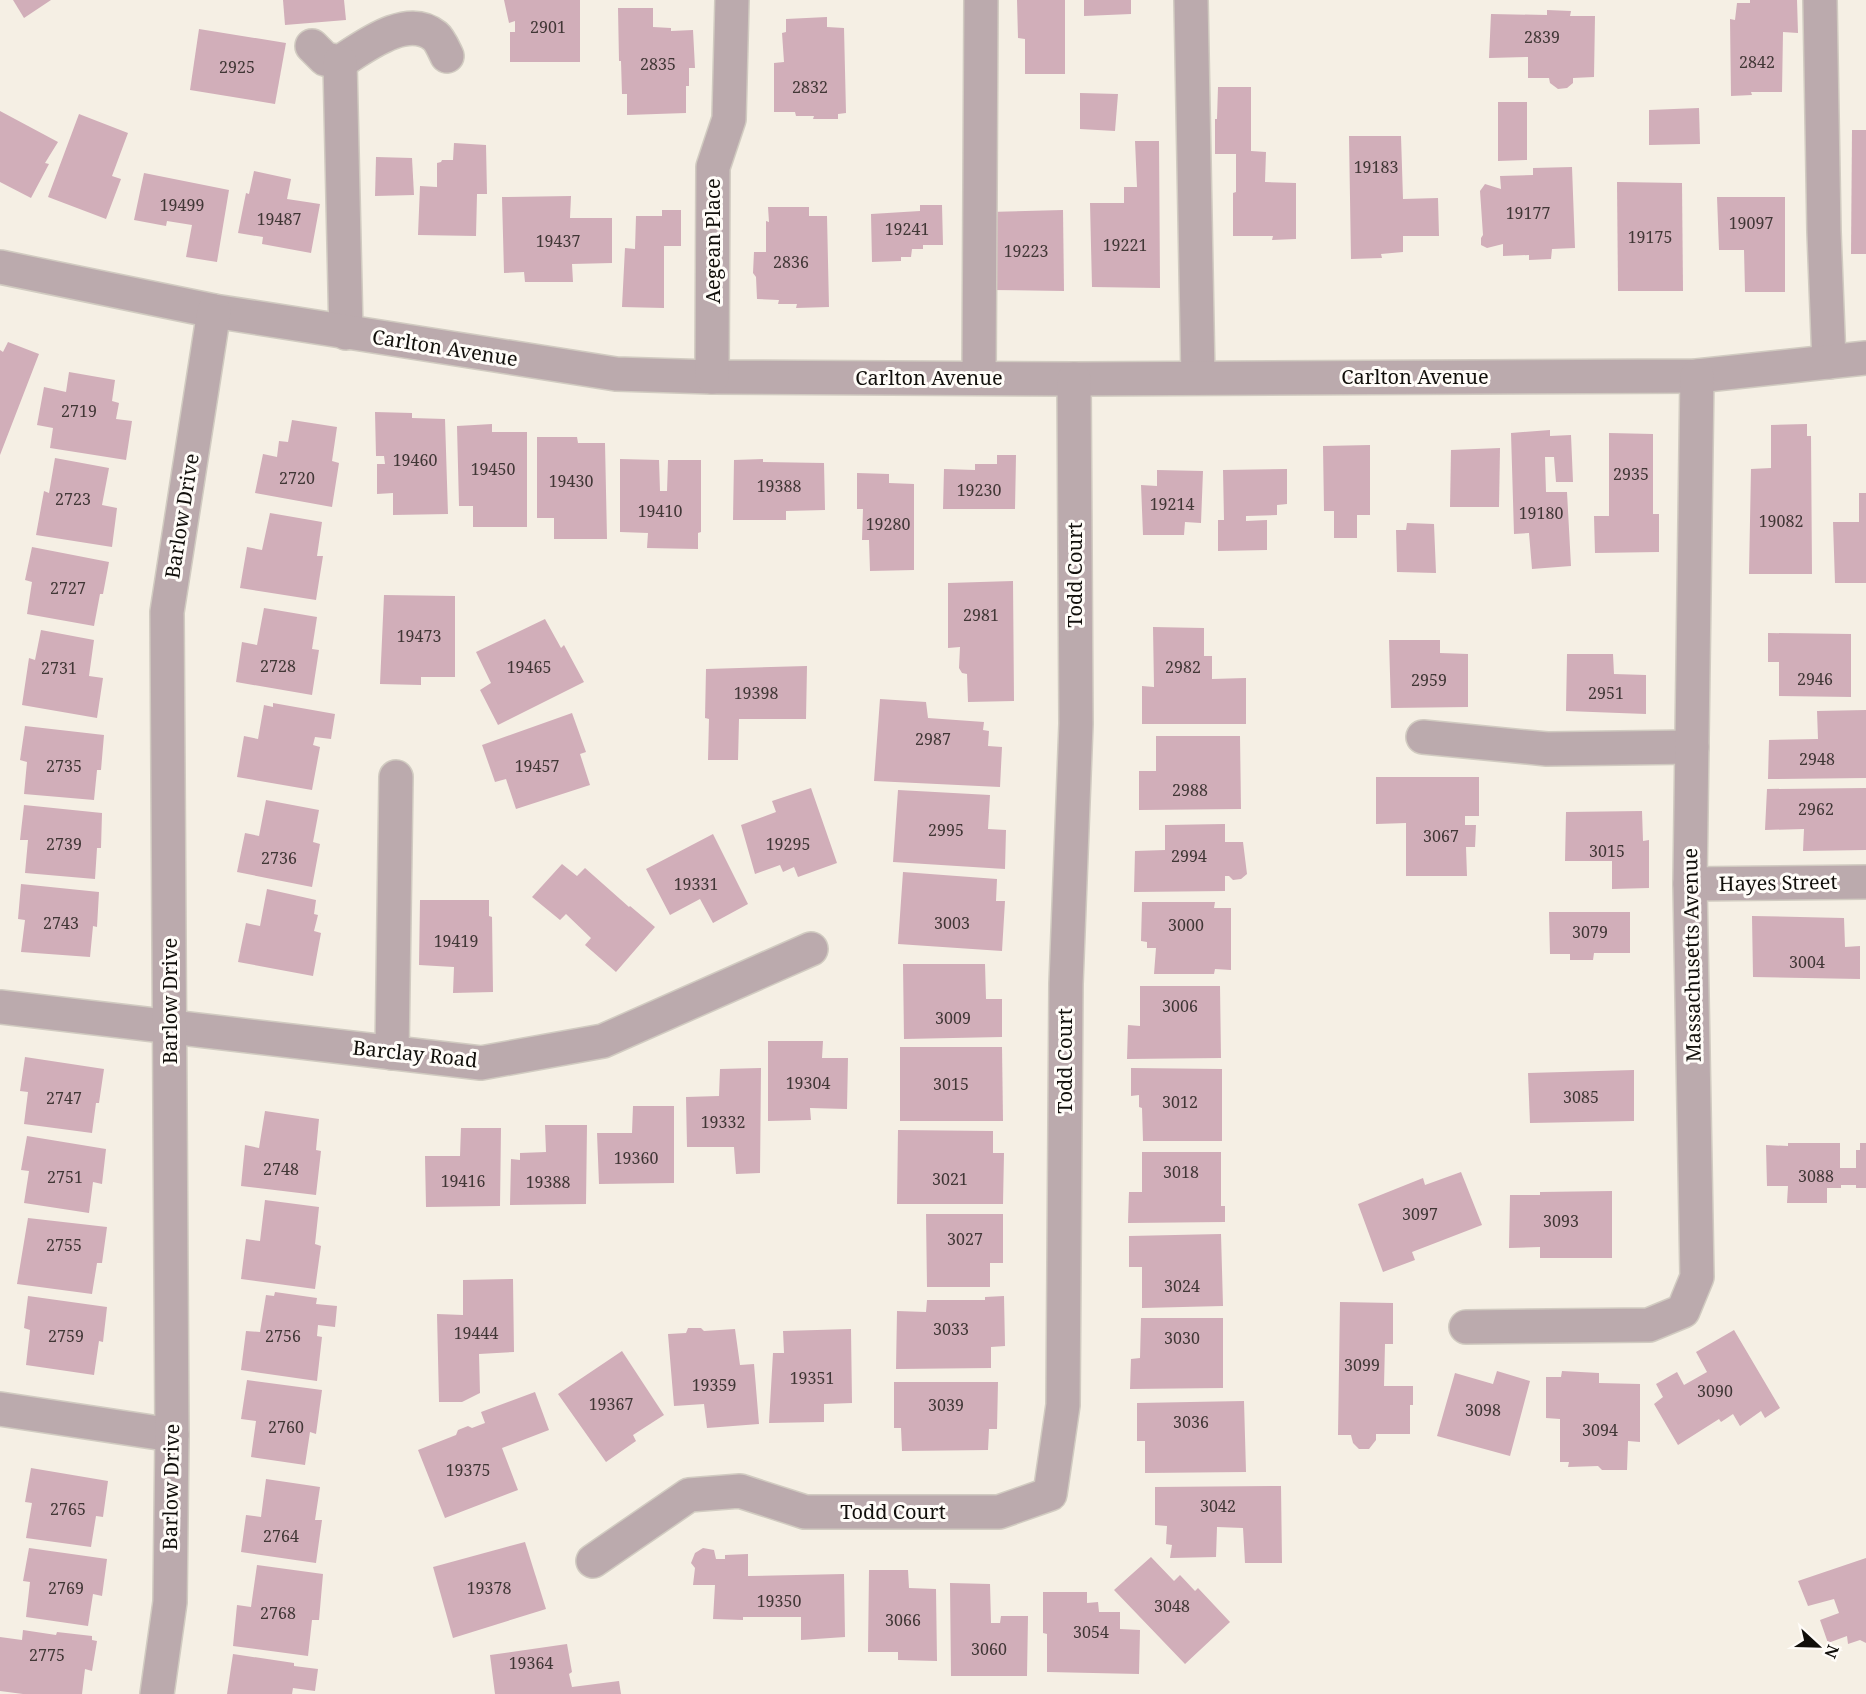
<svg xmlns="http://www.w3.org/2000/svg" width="1866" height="1694" viewBox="0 0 1866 1694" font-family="'Noto Serif',serif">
<rect width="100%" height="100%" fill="#f5efe4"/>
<g fill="#d1aeb9">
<polygon points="13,0 51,0 24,18"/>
<polygon points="283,0 344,0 346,20 285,25"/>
<polygon points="504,0 580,0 580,62 510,62 510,32 515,32 515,21 509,23"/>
<polygon points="1017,0 1065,0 1065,74 1025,74 1025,39 1018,38"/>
<polygon points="1084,0 1131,0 1131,14 1084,16"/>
<polygon points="1750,0 1797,0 1798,33 1783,32 1782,92 1751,92 1752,95 1731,96 1730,19 1735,20 1737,3 1750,3"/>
<polygon points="618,8 653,8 653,27 671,28 671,31 693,30 695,68 689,68 689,86 686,86 686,113 627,115 627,94 622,94 621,61 619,61"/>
<polygon points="1547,10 1571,11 1570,16 1595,16 1594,77 1573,78 1573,83 1567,88 1558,89 1550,83 1549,78 1528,78 1528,57 1489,58 1491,14 1547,15"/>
<polygon points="827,17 827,27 844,28 846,113 838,114 838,119 813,119 814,116 796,116 795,112 774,112 774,63 784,62 782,33 786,32 786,19"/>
<polygon points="199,29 286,43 275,104 190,90"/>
<polygon points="1218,87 1251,87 1251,151 1266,152 1265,182 1296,183 1296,239 1272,240 1273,236 1233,236 1233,193 1236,192 1236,154 1215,154 1215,119 1217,119"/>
<polygon points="1080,93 1118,94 1115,131 1080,129"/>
<polygon points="1498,102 1527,102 1527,160 1498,161"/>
<polygon points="1699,108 1700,144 1649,145 1649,110"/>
<polygon points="0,111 58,142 45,163 49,164 31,198 0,182"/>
<polygon points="79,114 128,133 112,176 121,179 106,219 48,197"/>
<polygon points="1852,130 1866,130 1866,254 1851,254"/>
<polygon points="1349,136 1401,136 1403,199 1438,198 1439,236 1403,236 1403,252 1381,254 1382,258 1351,259"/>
<polygon points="1135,141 1159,141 1160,288 1092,287 1090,203 1124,203 1124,187 1137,187"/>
<polygon points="454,143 486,145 487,194 477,194 476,236 418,235 420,186 437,187 437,163 441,162 442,160 453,160"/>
<polygon points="376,157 412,158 414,195 375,196"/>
<polygon points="1572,167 1575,248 1552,249 1551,259 1529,260 1529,255 1503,256 1503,244 1487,248 1481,245 1481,238 1483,235 1480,191 1485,184 1501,189 1500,176 1533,175 1533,168"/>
<polygon points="254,171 291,179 287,199 320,204 311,253 262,244 263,237 238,233 246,193 249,194"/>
<polygon points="144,173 229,190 217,262 186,257 192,225 167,221 166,226 134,220"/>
<polygon points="1617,182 1682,183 1683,291 1618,291"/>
<polygon points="571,196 570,218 612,218 612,263 572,264 573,282 525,282 524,272 504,273 502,197"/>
<polygon points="1717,197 1785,197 1785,292 1745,292 1744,250 1719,250"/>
<polygon points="920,205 942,205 943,245 923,245 923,249 912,249 911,257 901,257 901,261 872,262 871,214 920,211"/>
<polygon points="768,207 809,207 809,216 827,216 829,307 796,308 797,304 778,304 779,300 757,299 756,277 753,273 754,252 766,252 766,221 769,222"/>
<polygon points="662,210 681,210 681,246 664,246 664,308 622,307 625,248 635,249 636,216 662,216"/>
<polygon points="1063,210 1064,291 991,290 988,212"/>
<polygon points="8,342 39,354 0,455 0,350 3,352"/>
<polygon points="69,372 115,380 112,401 119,403 116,419 132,421 126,460 50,448 53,428 37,425 44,387 66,392"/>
<polygon points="375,412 412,413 412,418 445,419 448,514 393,515 393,493 377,494 377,464 385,464 384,456 376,456"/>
<polygon points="292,420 337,427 332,461 339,463 332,507 255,493 263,454 277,457 279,441 288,442"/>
<polygon points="492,424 492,432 527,432 527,527 473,527 473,506 459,506 457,426"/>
<polygon points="1807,424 1807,436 1811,436 1812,574 1749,574 1751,469 1771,468 1771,425"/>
<polygon points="1550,430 1550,436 1571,435 1573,482 1556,482 1554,457 1545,457 1546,492 1567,492 1571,566 1532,569 1529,533 1514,534 1511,433"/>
<polygon points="1609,433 1653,434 1653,514 1659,514 1659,552 1595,553 1594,516 1609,516"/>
<polygon points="537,437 577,437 578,443 605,443 607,539 554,539 554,518 537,518"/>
<polygon points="1370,445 1370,515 1357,515 1357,538 1334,538 1334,511 1324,511 1323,446"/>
<polygon points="1500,448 1499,507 1450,507 1451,450"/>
<polygon points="997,455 1016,455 1015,509 943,509 944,469 975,470 975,464 997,464"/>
<polygon points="55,458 109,468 102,505 117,508 112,547 36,535 44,491 49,493"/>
<polygon points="620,459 659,460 660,491 667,491 668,460 701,460 701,532 698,533 698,549 647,548 648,533 620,532"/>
<polygon points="763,459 763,462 824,463 825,510 786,511 786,520 733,520 734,460"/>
<polygon points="1287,469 1287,504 1277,505 1277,515 1246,516 1246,521 1267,520 1267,550 1218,551 1218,520 1224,520 1223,470"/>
<polygon points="1157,470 1203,471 1201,523 1185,522 1184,535 1143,535 1141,485 1157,486"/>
<polygon points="857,473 889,474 889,483 914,484 914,570 870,571 869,540 862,540 863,509 857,509"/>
<polygon points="1859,493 1866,493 1866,583 1835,583 1833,522 1859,522"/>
<polygon points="270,513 322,522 317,556 323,556 316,600 240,588 247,547 262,550"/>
<polygon points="1407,523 1434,524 1436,573 1397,572 1396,530 1406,530"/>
<polygon points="32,547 109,562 103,594 100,594 94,626 27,614 32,582 25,580"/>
<polygon points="1013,581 1014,701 968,702 967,674 962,673 959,668 960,647 948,648 948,583"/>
<polygon points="384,595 455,596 455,677 421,677 421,685 380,684"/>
<polygon points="264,608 317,617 312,649 319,650 312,695 236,682 242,642 257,645"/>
<polygon points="545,619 561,648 564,645 584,682 498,725 480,690 491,683 476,652"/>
<polygon points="1153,627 1204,628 1204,656 1212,656 1212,679 1246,678 1246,724 1142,724 1142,686 1154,687"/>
<polygon points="41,630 94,640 89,676 103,678 97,718 22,705 29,658 35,660"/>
<polygon points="1768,633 1851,634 1851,697 1779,696 1779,662 1768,662"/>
<polygon points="1389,640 1440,640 1440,653 1468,654 1468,707 1391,708"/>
<polygon points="1567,654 1613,654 1614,674 1646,675 1646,714 1566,711"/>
<polygon points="807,666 806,719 739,719 738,760 708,760 709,719 705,718 706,669"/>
<polygon points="880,699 926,702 928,718 984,722 983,730 989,731 988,746 1002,747 1000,787 874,781"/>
<polygon points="273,703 335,714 331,739 315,737 313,745 320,747 312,790 237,777 244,736 258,739 264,705 273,707"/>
<polygon points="1866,710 1866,778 1768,779 1769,740 1818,739 1817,711"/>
<polygon points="572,713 586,752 580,754 590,785 516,809 506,779 495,782 482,745"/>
<polygon points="25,726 104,735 101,770 97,770 94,800 24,794 27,762 20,760"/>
<polygon points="1156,736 1240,736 1241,809 1139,810 1139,771 1156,771"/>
<polygon points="1376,777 1479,777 1479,816 1465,816 1465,825 1476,825 1475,847 1466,847 1467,876 1406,876 1406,823 1376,824"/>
<polygon points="811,788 837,863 798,877 794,867 783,872 780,865 755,874 741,825 776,812 772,801"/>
<polygon points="1866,788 1866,850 1803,851 1804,829 1765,830 1767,789"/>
<polygon points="898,790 990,795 988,829 1006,830 1005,869 893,862"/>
<polygon points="266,800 319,810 313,842 320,844 312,887 237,872 245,833 259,836"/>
<polygon points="24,805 102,813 101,848 97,848 95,879 25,873 28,840 20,840"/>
<polygon points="1642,811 1643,841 1649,840 1649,888 1612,889 1612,861 1565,861 1566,812"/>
<polygon points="1225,824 1225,842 1243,842 1247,874 1241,879 1233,880 1229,876 1225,876 1225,891 1134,892 1135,851 1165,850 1165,825"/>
<polygon points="713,834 748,904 713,923 700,899 670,915 646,869"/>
<polygon points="562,864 577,876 585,868 629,907 630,906 655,927 616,972 585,945 591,938 566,914 560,920 532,897"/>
<polygon points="903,872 997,879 996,901 1005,901 1002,951 898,944"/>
<polygon points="21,884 99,892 97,927 93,926 90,957 21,952 25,920 18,919"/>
<polygon points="267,889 316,900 314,914 318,915 314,931 321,933 313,976 238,962 246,923 260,926"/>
<polygon points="420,900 489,900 489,916 492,917 493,992 453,993 454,967 419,965"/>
<polygon points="1142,902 1215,902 1214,908 1231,908 1231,970 1215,969 1214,974 1154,974 1156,948 1147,948 1147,942 1141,941"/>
<polygon points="1549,912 1630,912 1630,953 1594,953 1593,960 1570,960 1570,954 1550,954"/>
<polygon points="1752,916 1844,918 1845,947 1860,946 1860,979 1753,977"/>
<polygon points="903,964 985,964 986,999 1002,999 1002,1037 904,1039"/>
<polygon points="1140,986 1220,986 1221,1058 1127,1059 1128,1025 1140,1026"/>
<polygon points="768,1041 823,1041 822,1058 848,1058 847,1109 810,1108 811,1120 768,1121"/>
<polygon points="900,1047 1002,1047 1003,1121 900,1121"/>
<polygon points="25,1057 104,1069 99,1103 96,1103 92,1133 24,1124 28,1092 20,1091"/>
<polygon points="761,1068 760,1173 736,1174 734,1147 687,1147 686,1097 719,1096 720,1069"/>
<polygon points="1131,1068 1222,1069 1222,1141 1143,1141 1142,1108 1139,1107 1139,1095 1131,1096"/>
<polygon points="1634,1070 1634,1121 1530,1123 1528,1073"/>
<polygon points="633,1106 674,1106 674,1183 599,1184 597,1133 632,1133"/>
<polygon points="265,1111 319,1119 316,1150 321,1151 316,1195 241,1186 245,1145 259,1148"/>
<polygon points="545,1125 587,1125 586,1204 510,1205 511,1159 520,1160 520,1153 546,1152"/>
<polygon points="461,1128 501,1128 500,1206 426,1207 425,1156 460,1156"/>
<polygon points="898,1130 993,1131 993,1153 1004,1153 1003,1204 897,1204"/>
<polygon points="27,1136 106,1149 102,1184 93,1182 89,1213 24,1203 29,1171 21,1170"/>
<polygon points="1788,1143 1840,1143 1840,1168 1856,1168 1856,1150 1860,1150 1860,1143 1866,1143 1866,1188 1856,1188 1856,1185 1841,1185 1841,1188 1827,1188 1827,1203 1787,1203 1788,1186 1767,1186 1766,1145 1788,1146"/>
<polygon points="1142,1152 1221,1152 1221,1206 1225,1206 1225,1222 1128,1223 1129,1192 1142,1192"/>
<polygon points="1461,1172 1482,1225 1412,1252 1415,1260 1383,1272 1358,1204 1423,1178 1425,1185"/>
<polygon points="1612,1191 1612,1258 1540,1258 1540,1247 1509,1248 1510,1195 1540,1195 1540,1192"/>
<polygon points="265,1200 319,1207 315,1244 321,1246 315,1289 241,1279 246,1239 260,1241"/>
<polygon points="926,1214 1003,1214 1003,1263 990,1263 990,1287 927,1287"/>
<polygon points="28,1218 107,1227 102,1263 97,1263 92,1294 17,1284"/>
<polygon points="1221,1234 1223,1306 1142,1308 1142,1267 1129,1267 1129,1236"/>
<polygon points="513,1279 514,1352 479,1354 480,1393 462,1402 439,1402 437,1314 463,1315 463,1280"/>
<polygon points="275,1292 317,1298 316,1304 337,1306 335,1327 318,1325 317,1336 322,1337 317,1381 241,1370 246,1331 260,1332 266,1295 274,1296"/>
<polygon points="28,1296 107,1307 103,1342 99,1341 94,1375 26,1365 30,1330 24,1328"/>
<polygon points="1004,1296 1005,1346 991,1347 991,1368 896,1369 897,1311 926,1312 927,1300 985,1300 985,1297"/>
<polygon points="1340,1302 1393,1303 1393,1344 1385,1344 1384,1386 1413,1386 1413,1405 1410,1405 1410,1434 1376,1434 1376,1440 1369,1449 1359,1449 1353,1443 1351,1435 1338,1435"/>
<polygon points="1141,1318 1223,1318 1223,1388 1130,1389 1131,1359 1140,1358"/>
<polygon points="688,1328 701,1328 704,1331 735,1329 740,1365 754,1364 759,1424 707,1428 704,1404 674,1406 668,1334 686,1333"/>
<polygon points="851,1329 852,1403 824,1404 824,1422 769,1423 773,1353 784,1353 783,1331"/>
<polygon points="1734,1330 1780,1408 1765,1418 1761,1411 1740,1426 1733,1414 1721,1422 1719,1419 1678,1445 1654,1404 1663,1397 1656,1384 1677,1372 1684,1385 1707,1372 1696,1352"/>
<polygon points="622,1351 664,1415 633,1435 636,1441 606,1462 558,1394"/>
<polygon points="1497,1371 1530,1381 1510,1456 1437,1436 1455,1373 1493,1384"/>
<polygon points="1562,1371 1599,1373 1599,1383 1640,1384 1640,1442 1628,1441 1627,1470 1602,1470 1598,1466 1568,1467 1569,1462 1560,1462 1560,1419 1546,1418 1546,1377 1561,1377"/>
<polygon points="247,1380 322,1390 316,1434 310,1432 305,1465 251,1457 256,1421 241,1419"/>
<polygon points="894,1382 998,1382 997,1429 989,1429 988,1450 902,1451 901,1428 894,1428"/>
<polygon points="535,1392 549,1430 502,1448 518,1490 445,1518 418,1450 456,1435 458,1430 468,1426 472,1428 485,1423 481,1412"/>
<polygon points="1244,1401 1246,1472 1145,1473 1145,1441 1137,1441 1137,1403"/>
<polygon points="31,1468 108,1481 103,1517 96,1516 91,1547 26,1538 32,1503 25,1502"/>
<polygon points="266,1479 320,1487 315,1520 322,1520 316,1563 241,1552 246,1515 261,1517"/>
<polygon points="1281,1486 1282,1563 1245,1563 1243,1528 1217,1527 1216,1557 1170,1558 1172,1545 1166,1544 1167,1526 1155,1525 1155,1487"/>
<polygon points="525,1542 546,1609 453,1638 433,1567"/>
<polygon points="29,1548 107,1559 102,1596 93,1594 88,1626 26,1617 30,1582 23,1581"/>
<polygon points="703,1548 714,1550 716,1559 725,1559 725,1555 748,1554 748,1576 844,1574 845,1637 801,1640 801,1617 743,1617 743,1620 713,1619 715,1585 693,1585 695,1568 691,1563 695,1553"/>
<polygon points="1151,1557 1174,1581 1180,1575 1195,1591 1198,1588 1230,1622 1185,1664 1114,1590"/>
<polygon points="1866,1558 1866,1643 1860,1640 1848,1644 1847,1636 1828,1643 1820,1620 1839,1613 1834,1599 1808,1606 1798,1581"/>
<polygon points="257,1565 323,1574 319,1620 312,1620 308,1656 233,1646 237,1605 251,1607"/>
<polygon points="869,1570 908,1570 909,1588 936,1589 937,1661 898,1660 898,1652 868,1652"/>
<polygon points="950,1583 990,1584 991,1623 1000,1623 1001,1616 1028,1616 1027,1676 951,1676"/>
<polygon points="1043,1592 1087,1592 1087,1603 1098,1602 1099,1612 1120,1612 1120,1629 1140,1630 1139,1674 1047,1672 1047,1634 1043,1633"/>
<polygon points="23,1630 56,1635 57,1632 92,1636 92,1640 97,1641 92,1671 85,1669 82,1694 23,1694 0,1691 0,1637 22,1640"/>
<polygon points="567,1644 572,1672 569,1674 572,1687 619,1681 621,1694 495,1694 490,1655"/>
<polygon points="233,1654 294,1663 294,1666 318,1669 315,1691 293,1688 292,1694 227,1694"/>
</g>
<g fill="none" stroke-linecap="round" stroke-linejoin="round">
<g stroke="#d1cbc1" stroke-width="36">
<g id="minor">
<polyline points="1191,0 1198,378"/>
<polyline points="1820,0 1824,232 1829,362"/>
<path d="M 312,46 L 325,59 L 340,62 C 364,47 407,13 435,36 C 440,40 444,50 447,56"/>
<polyline points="340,62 346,333"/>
<polyline points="0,267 214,311 616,374 712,377 1074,379 1697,376 1866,358"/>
<polyline points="712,377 713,167 729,119 732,0"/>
<polyline points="979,378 981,0"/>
<polyline points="1423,737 1547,749 1692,747"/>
<polyline points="1690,884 1866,882"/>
<polyline points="0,1007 481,1063 603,1041 811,949"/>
<polyline points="392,1053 396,777"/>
<polyline points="1466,1327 1649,1325 1683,1311 1697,1277 1690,884 1697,376"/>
<polyline points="0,1409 172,1435"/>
<polyline points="593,1561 689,1495 740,1491 805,1512 999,1512 1050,1494 1063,1405 1066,984 1076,724 1074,379"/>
<polyline points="157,1694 170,1602 172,1435 167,612 214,311"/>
</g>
</g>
<use href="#minor" stroke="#bbaaad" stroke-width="33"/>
</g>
<g text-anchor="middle" stroke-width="6" stroke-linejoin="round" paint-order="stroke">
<g font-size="16" fill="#413736">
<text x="548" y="33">2901</text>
<text x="1542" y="43">2839</text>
<text x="1757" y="68">2842</text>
<text x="658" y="70">2835</text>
<text x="237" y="73">2925</text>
<text x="810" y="93">2832</text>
<text x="1376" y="173">19183</text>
<text x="182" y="211">19499</text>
<text x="1528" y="219">19177</text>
<text x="279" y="225">19487</text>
<text x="1751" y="229">19097</text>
<text x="907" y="235">19241</text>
<text x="1650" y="243">19175</text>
<text x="558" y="247">19437</text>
<text x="1125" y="251">19221</text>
<text x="1026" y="257">19223</text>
<text x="791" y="268">2836</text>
<text x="79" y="417">2719</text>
<text x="415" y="466">19460</text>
<text x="493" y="475">19450</text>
<text x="1631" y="480">2935</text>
<text x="297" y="484">2720</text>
<text x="571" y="487">19430</text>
<text x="779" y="492">19388</text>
<text x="979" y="496">19230</text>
<text x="73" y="505">2723</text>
<text x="1172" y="510">19214</text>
<text x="660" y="517">19410</text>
<text x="1541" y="519">19180</text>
<text x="1781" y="527">19082</text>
<text x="888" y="530">19280</text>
<text x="68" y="594">2727</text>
<text x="981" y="621">2981</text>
<text x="419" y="642">19473</text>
<text x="278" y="672">2728</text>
<text x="529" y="673">19465</text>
<text x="1183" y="673">2982</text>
<text x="59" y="674">2731</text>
<text x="1815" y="685">2946</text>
<text x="1429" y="686">2959</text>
<text x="756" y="699">19398</text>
<text x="1606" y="699">2951</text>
<text x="933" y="745">2987</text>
<text x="1817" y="765">2948</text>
<text x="64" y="772">2735</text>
<text x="537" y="772">19457</text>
<text x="1190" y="796">2988</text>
<text x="1816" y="815">2962</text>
<text x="946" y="836">2995</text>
<text x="1441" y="842">3067</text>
<text x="64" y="850">2739</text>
<text x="788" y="850">19295</text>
<text x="1607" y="857">3015</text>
<text x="1189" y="862">2994</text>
<text x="279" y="864">2736</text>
<text x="696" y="890">19331</text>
<text x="61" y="929">2743</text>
<text x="952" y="929">3003</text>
<text x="1186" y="931">3000</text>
<text x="1590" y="938">3079</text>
<text x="456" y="947">19419</text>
<text x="1807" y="968">3004</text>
<text x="1180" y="1012">3006</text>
<text x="953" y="1024">3009</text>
<text x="808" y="1089">19304</text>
<text x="951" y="1090">3015</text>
<text x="1581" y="1103">3085</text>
<text x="64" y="1104">2747</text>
<text x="1180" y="1108">3012</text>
<text x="723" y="1128">19332</text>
<text x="636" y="1164">19360</text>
<text x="281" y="1175">2748</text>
<text x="1181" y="1178">3018</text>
<text x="1816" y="1182">3088</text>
<text x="65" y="1183">2751</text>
<text x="950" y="1185">3021</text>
<text x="463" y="1187">19416</text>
<text x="548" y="1188">19388</text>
<text x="1420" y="1220">3097</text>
<text x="1561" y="1227">3093</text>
<text x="965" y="1245">3027</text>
<text x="64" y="1251">2755</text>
<text x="1182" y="1292">3024</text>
<text x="951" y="1335">3033</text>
<text x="476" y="1339">19444</text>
<text x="66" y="1342">2759</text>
<text x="283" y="1342">2756</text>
<text x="1182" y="1344">3030</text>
<text x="1362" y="1371">3099</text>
<text x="812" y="1384">19351</text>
<text x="714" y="1391">19359</text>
<text x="1715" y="1397">3090</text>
<text x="611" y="1410">19367</text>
<text x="946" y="1411">3039</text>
<text x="1483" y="1416">3098</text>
<text x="1191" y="1428">3036</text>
<text x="286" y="1433">2760</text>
<text x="1600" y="1436">3094</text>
<text x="468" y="1476">19375</text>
<text x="1218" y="1512">3042</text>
<text x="68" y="1515">2765</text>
<text x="281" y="1542">2764</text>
<text x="66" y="1594">2769</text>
<text x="489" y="1594">19378</text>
<text x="779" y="1607">19350</text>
<text x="1172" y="1612">3048</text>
<text x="278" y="1619">2768</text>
<text x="903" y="1626">3066</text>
<text x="1091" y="1638">3054</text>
<text x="989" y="1655">3060</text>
<text x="47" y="1661">2775</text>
<text x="531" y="1669">19364</text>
</g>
<g font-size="20" fill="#110f0b" stroke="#fffcf8">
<text transform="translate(713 241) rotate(-90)" y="7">Aegean Place</text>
<text transform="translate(445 348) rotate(9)" y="7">Carlton Avenue</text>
<text x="1415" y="384">Carlton Avenue</text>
<text x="929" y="385">Carlton Avenue</text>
<text transform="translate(182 516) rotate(-81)" y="7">Barlow Drive</text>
<text transform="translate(1075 575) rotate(-90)" y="7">Todd Court</text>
<text transform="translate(1778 883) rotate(-1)" y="7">Hayes Street</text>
<text transform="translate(1692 955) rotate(-91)" y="7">Massachusetts Avenue</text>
<text transform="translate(170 1001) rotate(-90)" y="7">Barlow Drive</text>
<text transform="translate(415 1054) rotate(6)" y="7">Barclay Road</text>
<text transform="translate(1065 1061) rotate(-90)" y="7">Todd Court</text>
<text transform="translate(171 1487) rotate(-89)" y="7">Barlow Drive</text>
<text x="893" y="1519">Todd Court</text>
</g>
</g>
<g transform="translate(1818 1646) rotate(112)" stroke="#fffcf8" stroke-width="4.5" paint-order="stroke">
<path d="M0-4.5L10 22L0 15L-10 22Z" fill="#110f0b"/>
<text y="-9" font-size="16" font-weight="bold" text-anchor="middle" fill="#110f0b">N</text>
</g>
</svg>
